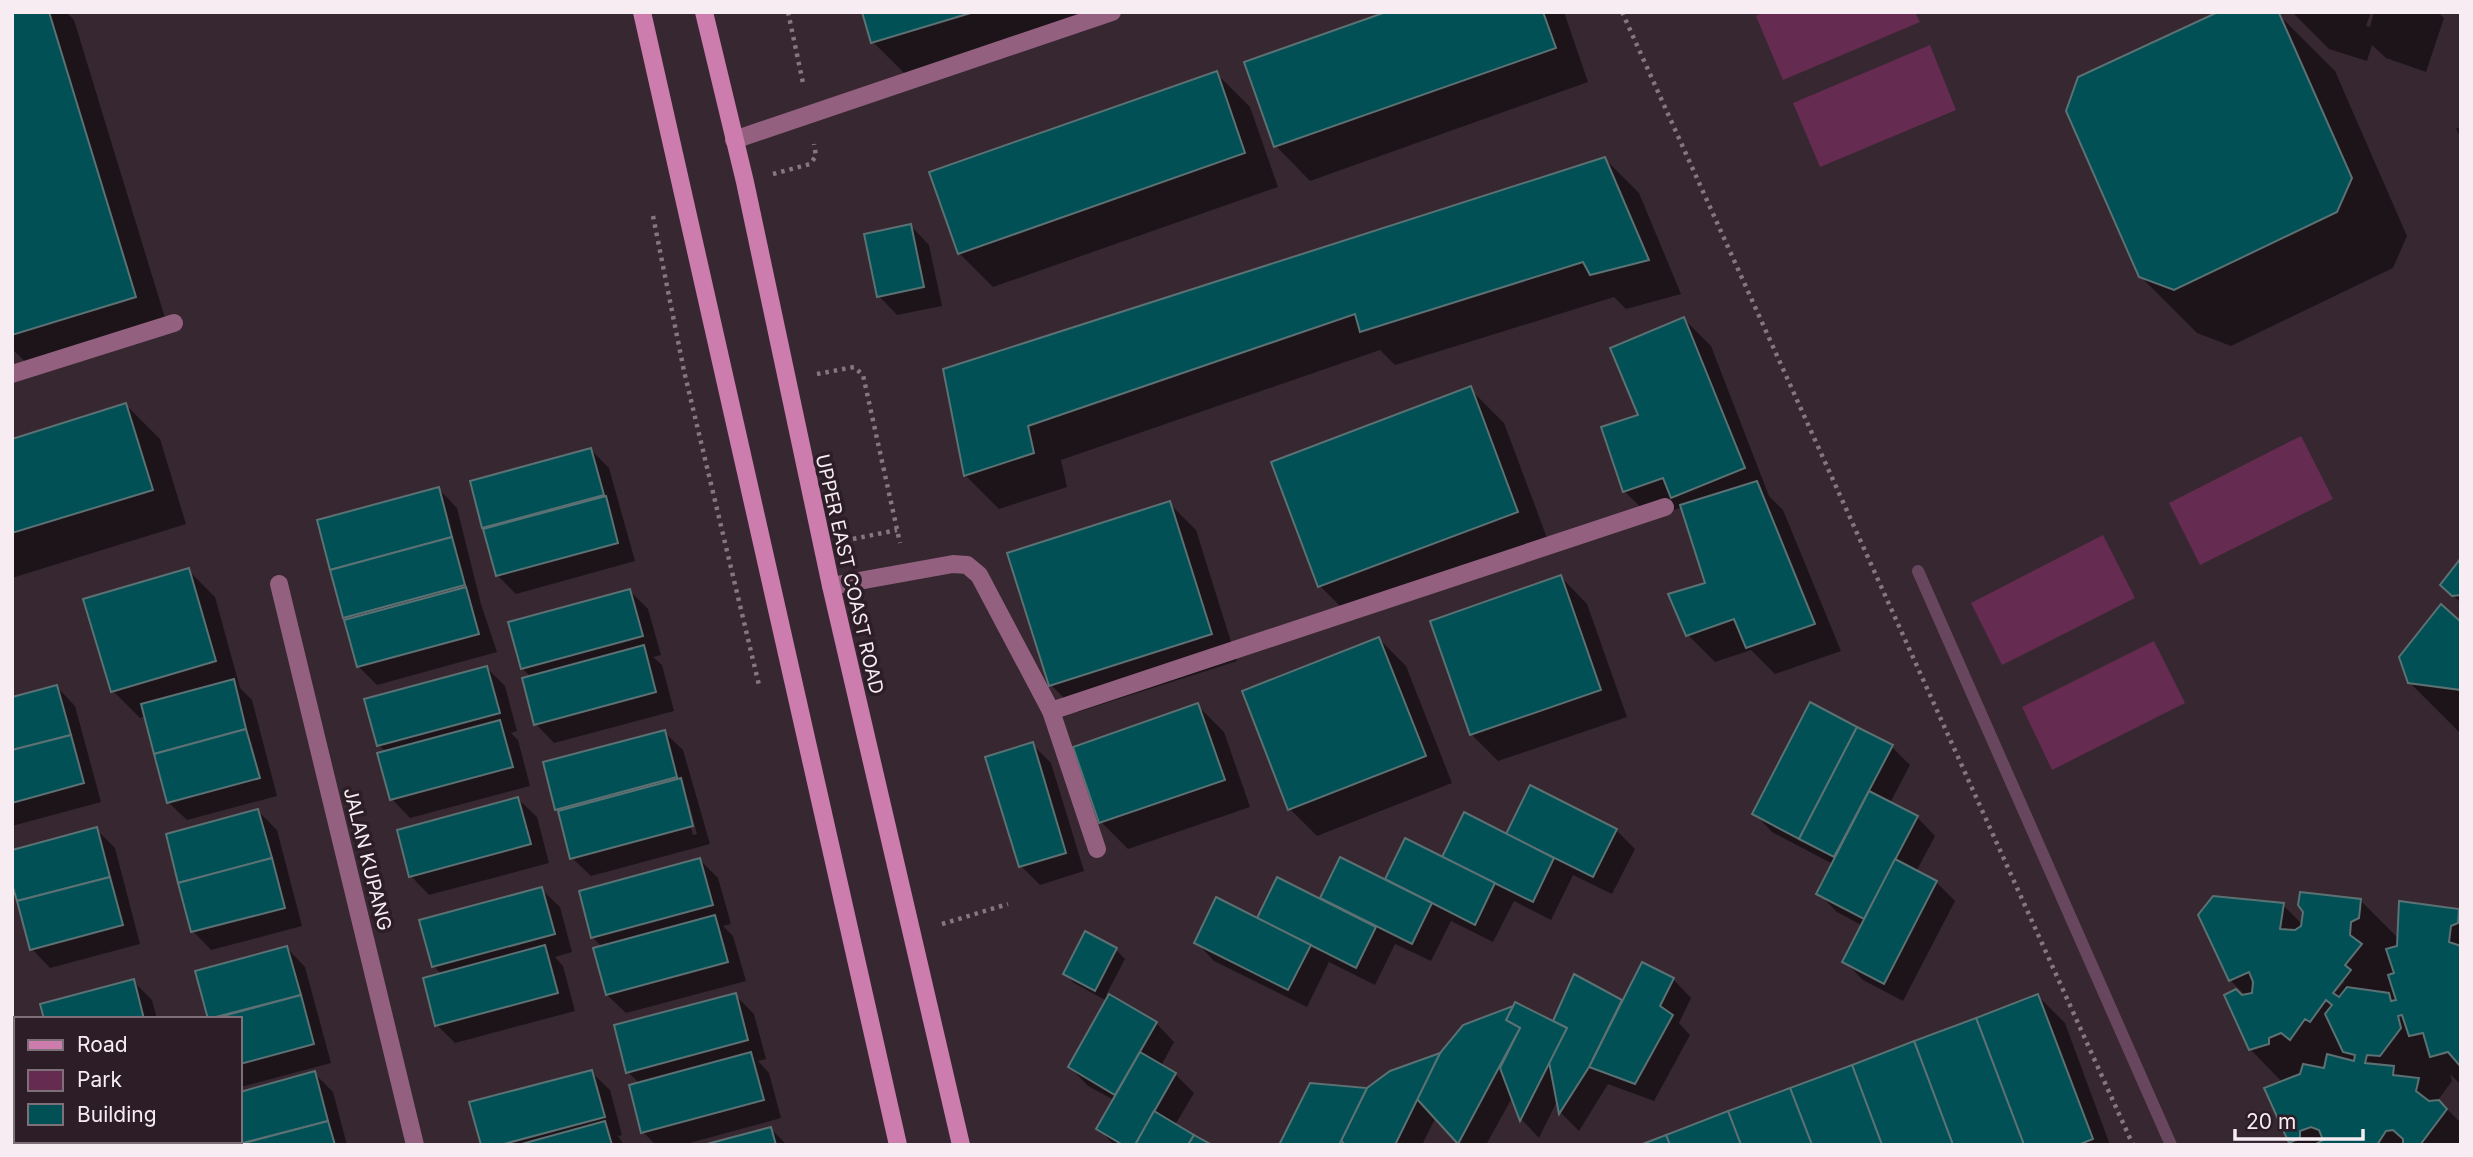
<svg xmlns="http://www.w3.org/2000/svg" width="2473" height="1157" viewBox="0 0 2473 1157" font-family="Inter,sans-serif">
<rect width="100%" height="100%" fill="#362730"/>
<g fill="#662b51">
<polygon points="1764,12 1915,12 1920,22 1783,80 1756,16"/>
<polygon points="1930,45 1956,110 1820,167 1793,103"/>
<polygon points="2301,436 2333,499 2200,565 2169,503"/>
<polygon points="2103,535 2135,598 2002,665 1971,603"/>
<polygon points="2154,641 2185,703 2052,770 2022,707"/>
</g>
<g fill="#0007" fill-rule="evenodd">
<polygon points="12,12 66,12 74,20 169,331 36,372 12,349"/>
<polygon points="864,12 1121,12 907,76 873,42"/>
<polygon points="1391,12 1564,12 1588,82 1310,181 1276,146"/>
<polygon points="2222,12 2278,14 2335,71 2407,236 2393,268 2231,346 2197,333 2140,276"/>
<polygon points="2292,12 2371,12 2366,26 2370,27 2374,12 2438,12 2444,18 2426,72 2386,58 2372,45 2367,61 2329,49"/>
<polygon points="1216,73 1250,107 1278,187 993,287 959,253"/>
<polygon points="2461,126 2461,138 2456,129"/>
<polygon points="1605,159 1639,193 1681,294 1626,309 1614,297 1395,365 1380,350 1061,460 1067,487 999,509 965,475 945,371"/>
<polygon points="911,226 929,245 942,306 897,315 879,296"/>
<polygon points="1684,319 1711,346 1769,496 1783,510 1841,651 1775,674 1751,650 1715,662 1688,635 1707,584 1683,507 1651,517 1624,491"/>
<polygon points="1470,389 1504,423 1550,546 1354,620 1320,586"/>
<polygon points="126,405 160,439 186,524 12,578 12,441"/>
<polygon points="591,450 609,468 635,561 516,594 497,575 472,482"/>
<polygon points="439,489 457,508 481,604 497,652 377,685 358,666 348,620 344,617"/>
<polygon points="1169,503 1196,530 1237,661 1078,712 1051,685"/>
<polygon points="2461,561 2461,603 2442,585"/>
<polygon points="188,570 215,597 240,688 252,700 277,796 187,820 168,802 146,716 140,718 113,691"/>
<polygon points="1561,577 1587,604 1627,717 1498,761 1471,734"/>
<polygon points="630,591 648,609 661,655 653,657 662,665 674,711 554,743 536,724 531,677 522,668"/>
<polygon points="2461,624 2461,734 2410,683"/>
<polygon points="1379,639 1406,666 1452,783 1317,836 1290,809"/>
<polygon points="486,667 505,686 517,731 511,733 518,740 530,786 410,818 392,799 386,752 379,745"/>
<polygon points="57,687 75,706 101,802 12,826 12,699"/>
<polygon points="1197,705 1224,732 1250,807 1128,849 1101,822"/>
<path d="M 664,732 L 683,750 L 710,844 L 591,876 L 572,858 L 557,809 ZM 684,800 L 688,800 L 697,834 L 693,835 Z"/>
<polygon points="1032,744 1051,763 1084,871 1040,885 1021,866"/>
<polygon points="1892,747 1910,765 1890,803 1917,817 1935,836 1916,872 1936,882 1955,901 1903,1001 1863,980 1844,961 1863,926 1837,912 1818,893 1833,864 1772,832 1754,813"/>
<polygon points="518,799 537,817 549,863 429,895 411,876"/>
<polygon points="258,811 277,830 302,926 211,950 193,931"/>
<polygon points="96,829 115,848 140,944 50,968 32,949"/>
<polygon points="1616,830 1635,849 1612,894 1573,875 1551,920 1514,901 1493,942 1451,921 1431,961 1395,944 1375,985 1329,962 1307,1007 1214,961 1196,942 1321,901 1341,859 1385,881 1405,841 1443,859 1507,836"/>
<polygon points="700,860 718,878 731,924 723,926 733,936 746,981 626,1013 607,995 602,947 592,937"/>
<polygon points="541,889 560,907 572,952 555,957 563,966 575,1011 455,1043 437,1025 442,975 434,966"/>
<path d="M 2360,900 L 2399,939 L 2459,910 L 2461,913 L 2461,1085 L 2450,1074 L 2452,1081 L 2438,1100 L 2461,1123 L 2461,1145 L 2293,1145 L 2290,1142 L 2283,1083 L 2250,1049 L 2242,997 L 2246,996 L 2230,980 L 2283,905 L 2303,925 ZM 2340,981 L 2345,981 L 2329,1000 L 2326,998 Z"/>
<polygon points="1086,934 1116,950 1125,959 1106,995 1156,1023 1174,1042 1161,1066 1175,1074 1194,1093 1175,1125 1208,1145 1114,1145 1098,1128 1114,1100 1088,1086 1070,1067 1107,1001 1074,983 1065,974"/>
<polygon points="287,948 305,967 331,1063 241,1087 240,1019 209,1019 197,972"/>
<polygon points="1574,977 1623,1002 1673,979 1691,998 1679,1023 1690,1035 1654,1101 1608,1084 1579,1131 1561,1113 1558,1099 1539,1138 1522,1120 1513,1096 1486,1145 1461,1145 1436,1117 1422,1145 1281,1145 1368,1090 1441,1055 1464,1027 1554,1023"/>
<polygon points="133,981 152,1000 157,1019 46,1019"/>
<polygon points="735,995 754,1014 766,1059 758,1061 769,1073 781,1118 682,1145 656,1145 643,1132 640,1084 628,1072"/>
<polygon points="2038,996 2065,1023 2110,1145 1645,1145"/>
<polygon points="591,1072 610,1090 622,1135 618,1136 624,1145 483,1145"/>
<polygon points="314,1073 333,1092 347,1145 237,1145 236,1141 240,1141 240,1093"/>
<polygon points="771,1129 787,1145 710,1145"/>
<polygon points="83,1141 193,1141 194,1145 83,1145"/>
</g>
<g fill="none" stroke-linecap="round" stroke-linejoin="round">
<polyline stroke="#68475e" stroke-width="12" points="1918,571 2171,1145"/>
</g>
<g fill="#005056" stroke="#5b7173" stroke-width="2">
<polygon points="12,12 49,12 136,297 12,335"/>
<polygon points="862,12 974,12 871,43"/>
<polygon points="1386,12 1543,12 1556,48 1274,147 1244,62"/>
<polygon points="2218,12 2279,13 2352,178 2337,212 2174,290 2139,277 2066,111 2078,77"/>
<polygon points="1217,71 1245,153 958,254 929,172"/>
<polygon points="1605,157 1649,260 1590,275 1583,262 1360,332 1355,314 1028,426 1034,453 964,476 943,369"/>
<polygon points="911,224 924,287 877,297 864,234"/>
<polygon points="1684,317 1745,468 1671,498 1663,478 1623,492 1601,427 1638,415 1610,348"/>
<polygon points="1471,386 1518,512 1318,587 1271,462"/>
<polygon points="126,403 153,490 12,533 12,439"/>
<polygon points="591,448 604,495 482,528 470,481"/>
<polygon points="1757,481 1815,624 1746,648 1734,619 1686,636 1668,594 1705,583 1680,505"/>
<polygon points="439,487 452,537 330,570 317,520"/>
<polygon points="606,496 618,543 496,576 483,529"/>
<polygon points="1170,501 1212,634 1049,686 1007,553"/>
<polygon points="452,537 465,585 343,618 330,570"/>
<polygon points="2461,558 2461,595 2452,596 2440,585"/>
<polygon points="189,568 216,661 111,692 83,599"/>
<polygon points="1561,575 1601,690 1470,735 1430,621"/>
<polygon points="466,587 479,634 357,667 344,620"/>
<polygon points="630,589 643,636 521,669 508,622"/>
<polygon points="2441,604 2461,622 2461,690 2408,683 2399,657"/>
<polygon points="1379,637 1426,756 1288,810 1242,691"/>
<polygon points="644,645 656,692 534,725 522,678"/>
<polygon points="487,666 500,713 377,746 364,699"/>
<polygon points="234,679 246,729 154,754 141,704"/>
<polygon points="57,685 71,735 12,750 12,697"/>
<polygon points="1810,702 1857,727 1799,839 1752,814"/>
<polygon points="1198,703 1225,780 1099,823 1073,747"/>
<polygon points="500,720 513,767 390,800 377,753"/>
<polygon points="1857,727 1893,745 1834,857 1799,839"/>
<polygon points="246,729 260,778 167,803 154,754"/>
<polygon points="665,730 677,777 555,810 543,762"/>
<polygon points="71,735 84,783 12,803 12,750"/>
<polygon points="1033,742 1066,853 1019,867 985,757"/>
<polygon points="681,778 693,826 570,859 558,811"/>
<polygon points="1530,785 1617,829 1593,877 1506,834"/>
<polygon points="1869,791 1918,816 1864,919 1816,894"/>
<polygon points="518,797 531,844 409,877 397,830"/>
<polygon points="258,809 272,858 178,883 166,834"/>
<polygon points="1464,812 1554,858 1533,902 1442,857"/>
<polygon points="97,827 110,877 17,901 12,884 12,850"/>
<polygon points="1405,838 1495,883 1475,925 1385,879"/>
<polygon points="1340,857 1432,903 1412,944 1320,898"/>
<polygon points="272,858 285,908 191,932 178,883"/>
<polygon points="700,858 713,905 591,938 579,891"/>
<polygon points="1895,859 1937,881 1884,984 1842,962"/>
<polygon points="110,877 123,925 30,950 17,901"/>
<polygon points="1277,877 1376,927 1356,968 1257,918"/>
<polygon points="542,887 555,934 432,967 419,920"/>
<polygon points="2300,892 2361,899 2359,918 2351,922 2350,935 2362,944 2345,965 2351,970 2333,993 2339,997 2347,987 2389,993 2391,1001 2396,1000 2388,975 2394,973 2386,949 2397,946 2399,901 2459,909 2458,923 2451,926 2449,942 2461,946 2461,1067 2448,1052 2430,1057 2423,1033 2409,1036 2402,1015 2398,1016 2401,1028 2380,1056 2367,1055 2365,1063 2394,1066 2393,1075 2419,1078 2416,1091 2429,1101 2439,1100 2447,1109 2420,1145 2403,1145 2403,1139 2393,1130 2386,1131 2377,1145 2314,1145 2323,1140 2319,1130 2311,1127 2300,1131 2300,1138 2289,1143 2264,1088 2300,1074 2303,1064 2324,1068 2327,1054 2354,1061 2355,1055 2343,1052 2325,1014 2332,1005 2326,1000 2310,1022 2305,1019 2290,1040 2281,1033 2269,1038 2269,1044 2249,1050 2224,995 2236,989 2242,995 2252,993 2253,982 2249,972 2229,981 2198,915 2213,896 2284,903 2280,929 2295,930 2301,926 2303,912 2298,905"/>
<polygon points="1216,897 1311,945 1288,990 1194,943"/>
<polygon points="715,915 728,962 606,995 593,948"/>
<polygon points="1085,931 1117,948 1095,991 1063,974"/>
<polygon points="545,945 558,993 435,1026 423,978"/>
<polygon points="287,946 301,995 208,1019 195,971"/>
<polygon points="1642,962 1674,978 1660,1006 1673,1015 1635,1084 1589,1067"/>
<polygon points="1574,974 1622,1000 1589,1067 1559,1114 1549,1062 1567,1028 1553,1021"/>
<polygon points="134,979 144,1019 44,1019 40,1004"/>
<polygon points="736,993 748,1040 626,1073 614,1025"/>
<polygon points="1109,994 1157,1022 1115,1095 1068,1067"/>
<polygon points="2038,994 2093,1139 2078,1145 2024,1145 1976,1018"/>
<polygon points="301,995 314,1044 240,1064 240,1019 212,1019"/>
<polygon points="1515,1002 1567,1028 1520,1121 1500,1068 1520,1028 1506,1020"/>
<polygon points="1513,1006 1506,1020 1520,1028 1458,1144 1417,1099 1440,1053 1463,1025"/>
<polygon points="1976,1018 2024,1145 1953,1145 1914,1041"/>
<polygon points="1914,1041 1953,1145 1882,1145 1852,1065"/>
<polygon points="751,1052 764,1100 641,1133 629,1085"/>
<polygon points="1140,1052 1176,1073 1135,1145 1123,1145 1096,1129"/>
<polygon points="1440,1053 1395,1145 1345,1145 1341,1140 1367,1088 1390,1071"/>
<polygon points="1852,1065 1882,1145 1812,1145 1790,1088"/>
<polygon points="592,1070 605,1117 500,1145 481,1145 469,1102"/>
<polygon points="315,1071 328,1121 235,1145 234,1141 240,1141 240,1092"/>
<polygon points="1310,1083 1367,1088 1339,1145 1279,1145"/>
<polygon points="1790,1088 1812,1145 1741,1145 1728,1111"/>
<polygon points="1154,1111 1194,1135 1188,1145 1135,1145"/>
<polygon points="1728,1111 1741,1145 1670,1145 1666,1135"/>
<polygon points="328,1121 335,1145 237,1145"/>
<polygon points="605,1121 612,1145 518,1145"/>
<polygon points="771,1127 776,1145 703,1145"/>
<polygon points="1194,1135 1212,1145 1188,1145"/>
<polygon points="1666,1135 1670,1145 1640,1145"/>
<polygon points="81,1141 181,1141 182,1145 82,1145"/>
</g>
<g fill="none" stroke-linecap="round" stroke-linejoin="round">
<g stroke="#84777f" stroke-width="4.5" stroke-dasharray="3.5 5" stroke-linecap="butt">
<polyline points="788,12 803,83"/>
<polyline points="1622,12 2133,1145"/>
<polyline points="773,174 810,164 816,156 814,144"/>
<polyline points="653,216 684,371 759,685"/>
<polyline points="817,374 854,367 863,375 900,543"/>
<polyline points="853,539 897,530"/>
<polyline points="942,924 1008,904"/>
<polyline points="12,1144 12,1145"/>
</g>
<g stroke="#93607f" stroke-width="18">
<polyline points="734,140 1112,12"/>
<polyline points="12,374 174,323"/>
<polyline points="831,586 953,564 967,565 979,575 1051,711 1097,849"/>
<polyline points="1051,711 1665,507"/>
</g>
<polyline stroke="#93607f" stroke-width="18" points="279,584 415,1145"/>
<g stroke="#cd7cae" stroke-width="18">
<polyline points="642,12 898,1145"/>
<polyline points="704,12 745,182 831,586 961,1145"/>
</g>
</g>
<g text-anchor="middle" stroke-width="7" stroke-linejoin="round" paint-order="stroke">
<g font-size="19" fill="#f6ecf2" stroke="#2c1d26">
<text transform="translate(850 574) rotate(77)" y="7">UPPER EAST COAST ROAD</text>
<text transform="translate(368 859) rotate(76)" y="7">JALAN KUPANG</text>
</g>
</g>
<rect width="2473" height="1157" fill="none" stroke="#f6ecf2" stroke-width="28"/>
<rect x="14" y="1017" width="228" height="126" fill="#2c1d26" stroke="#7d7078" stroke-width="2"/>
<rect x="28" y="1040" width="35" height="10" fill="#cd7cae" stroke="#7d7078" stroke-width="2"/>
<text x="77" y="1052" font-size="21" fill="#f6ecf2">Road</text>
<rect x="28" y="1070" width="35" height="21" fill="#662b51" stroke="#7d7078" stroke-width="2"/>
<text x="77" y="1087" font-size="21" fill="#f6ecf2">Park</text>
<rect x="28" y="1104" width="35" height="21" fill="#005056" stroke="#7d7078" stroke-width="2"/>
<text x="77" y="1122" font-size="21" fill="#f6ecf2">Building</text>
<path d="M2235 1129v10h128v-10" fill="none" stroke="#f6ecf2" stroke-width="3.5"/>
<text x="2246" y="1129" font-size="21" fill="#f6ecf2" stroke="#2c1d26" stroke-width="5" paint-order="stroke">20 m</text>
</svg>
